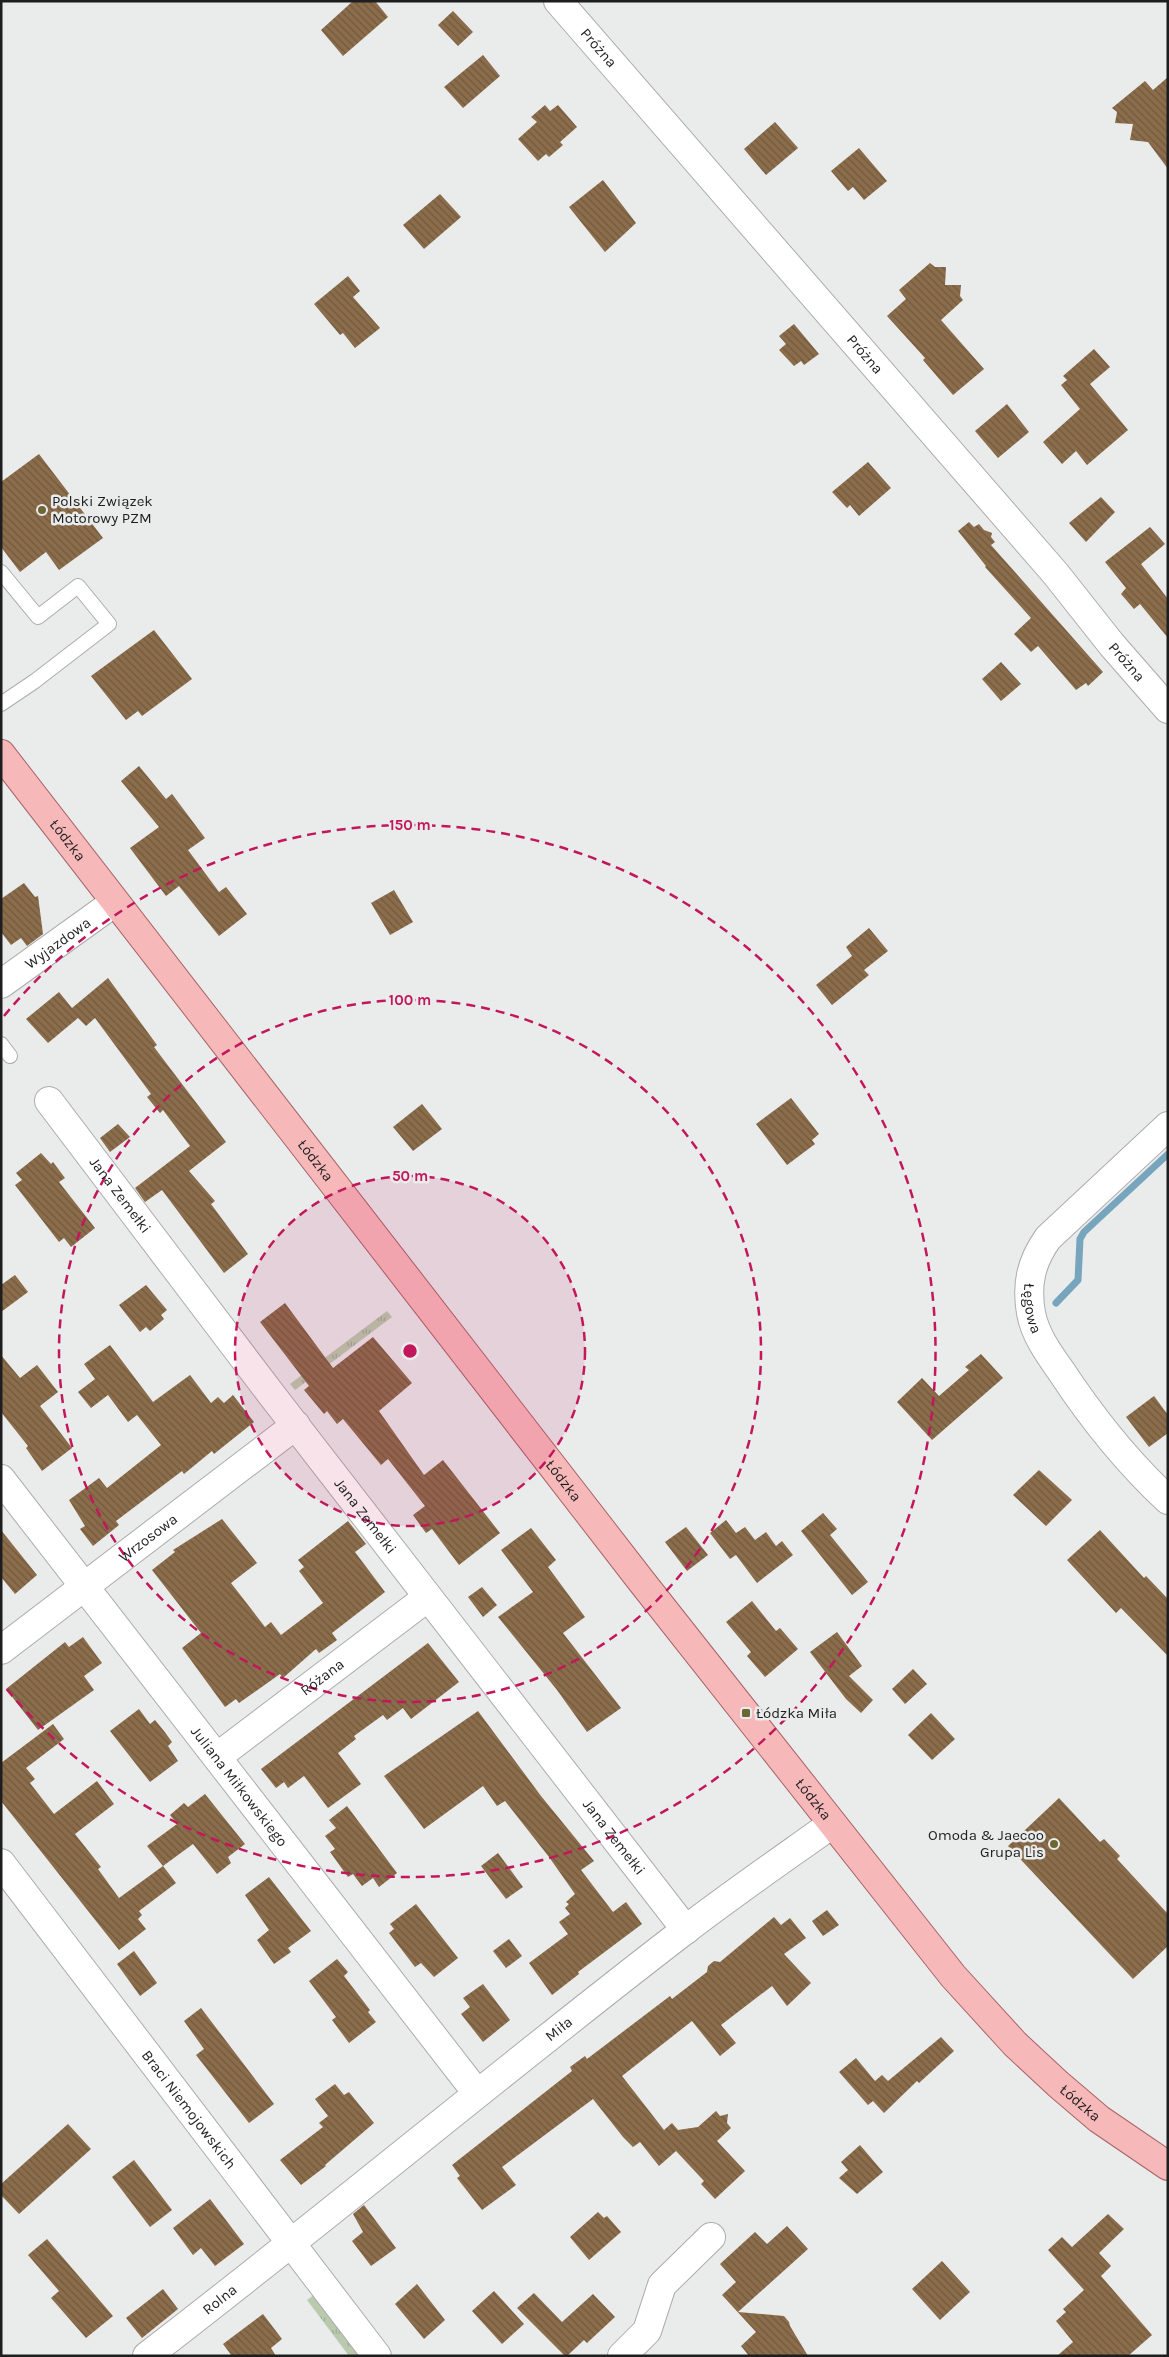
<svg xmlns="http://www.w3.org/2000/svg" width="1169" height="2357" viewBox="0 0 1169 2357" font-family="Karla,sans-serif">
<defs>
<pattern id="grass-tufts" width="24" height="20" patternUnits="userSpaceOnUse" patternTransform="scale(1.25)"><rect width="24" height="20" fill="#bacaaf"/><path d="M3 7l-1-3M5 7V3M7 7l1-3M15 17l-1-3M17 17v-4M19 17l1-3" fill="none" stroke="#9fad96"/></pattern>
<pattern id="building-back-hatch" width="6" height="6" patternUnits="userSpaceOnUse" patternTransform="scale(1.25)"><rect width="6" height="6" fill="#8b6d4b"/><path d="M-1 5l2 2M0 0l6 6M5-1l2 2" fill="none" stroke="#71593e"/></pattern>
</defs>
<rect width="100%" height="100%" fill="#eaebeb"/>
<g fill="url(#grass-tufts)">
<polygon points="387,1311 392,1317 295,1390 290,1384"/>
<polygon points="314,2295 360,2356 349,2356 307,2300"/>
</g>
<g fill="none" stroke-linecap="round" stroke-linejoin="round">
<polyline stroke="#76a5bd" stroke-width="7" points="1056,1303 1078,1280 1080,1239 1084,1232 1168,1154"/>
</g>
<g fill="url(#building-back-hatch)">
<polygon points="353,1 375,1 388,17 343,56 321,30"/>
<polygon points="453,11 473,32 458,46 438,25"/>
<polygon points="483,55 500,76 463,108 444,87"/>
<polygon points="1168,77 1168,169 1148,142 1130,140 1133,124 1115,123 1117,112 1112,108 1145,81 1153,90"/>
<polygon points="545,105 550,111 558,105 577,127 560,142 563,145 549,157 546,154 538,161 518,139 537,122 531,117"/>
<polygon points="775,122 798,148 766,175 744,149"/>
<polygon points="859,148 887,181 864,200 853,187 848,191 831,171"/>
<polygon points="603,180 636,223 605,252 569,207"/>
<polygon points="440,194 461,217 424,249 403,225"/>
<polygon points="930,263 935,267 946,267 945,285 961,285 960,296 963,300 941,320 984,369 953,395 923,360 925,358 887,316 906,299 899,290"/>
<polygon points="348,276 360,291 353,297 380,328 355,348 343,333 340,335 314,304"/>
<polygon points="794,324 819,354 804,365 801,361 794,366 779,350 786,344 779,336"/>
<polygon points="1094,349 1110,367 1090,384 1128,430 1087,465 1076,451 1062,464 1043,442 1080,409 1061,385 1067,380 1063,376"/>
<polygon points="1007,404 1029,432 998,458 975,431"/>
<polygon points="39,454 103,538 59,570 46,552 20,572 1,547 1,482"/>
<polygon points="868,462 891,488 859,516 850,505 847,508 832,492"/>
<polygon points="1101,497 1115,512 1086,542 1069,523"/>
<polygon points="969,522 974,527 979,524 984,530 992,533 991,537 995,542 991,545 1103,672 1088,686 1086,683 1076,690 1038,646 1031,652 1014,634 1031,618 985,567 986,566 958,531"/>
<polygon points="1150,527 1165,544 1141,564 1168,599 1168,638 1140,604 1134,609 1121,594 1126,588 1105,562"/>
<polygon points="154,630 192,679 142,716 138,711 126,720 91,676"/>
<polygon points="1001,662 1021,684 1001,701 982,679"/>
<polygon points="139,766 166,799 172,794 205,838 188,850 219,892 226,887 247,914 219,936 179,886 166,896 130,848 159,827 121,781"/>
<polygon points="24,883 35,897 38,896 43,934 27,946 21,938 11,945 1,932 1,899"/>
<polygon points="394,890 413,922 390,935 371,903"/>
<polygon points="869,928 888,951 864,970 869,975 832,1005 816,985 852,956 846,947"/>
<polygon points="108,978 157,1045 154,1047 226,1142 189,1171 215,1201 211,1204 248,1254 224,1273 162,1190 145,1202 135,1188 190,1146 163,1110 160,1113 147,1097 151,1094 95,1018 86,1026 78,1018 48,1043 26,1019 59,992 72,1008"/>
<polygon points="791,1098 819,1134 812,1140 815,1144 787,1165 756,1124"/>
<polygon points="422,1104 442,1129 413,1151 393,1127"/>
<polygon points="118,1124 130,1137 110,1152 100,1138"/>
<polygon points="41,1153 51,1164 53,1162 65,1178 59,1182 95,1228 71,1247 64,1238 59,1242 15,1185 22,1180 16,1173"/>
<polygon points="15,1275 28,1292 1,1312 1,1285"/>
<polygon points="146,1285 167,1310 161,1315 164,1319 150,1331 146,1327 140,1332 119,1305"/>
<polygon points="285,1303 333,1368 373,1337 412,1383 379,1411 424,1475 443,1460 500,1533 459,1565 432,1529 426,1533 413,1515 425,1506 388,1459 381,1465 343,1419 337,1424 327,1411 324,1414 304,1390 309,1386 260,1322"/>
<polygon points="110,1345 153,1402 190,1375 211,1403 218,1397 224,1403 233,1395 254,1422 214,1454 212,1451 184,1474 182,1471 116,1521 119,1525 93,1546 80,1529 85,1526 69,1500 99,1478 107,1488 161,1445 137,1415 128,1422 108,1395 91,1408 78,1392 95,1379 84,1364"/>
<polygon points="981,1354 1003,1378 932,1440 897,1402 922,1378 939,1396 969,1370 965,1367"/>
<polygon points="1,1355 20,1378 37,1365 58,1392 40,1406 72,1448 42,1471 26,1448 28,1446 1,1412"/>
<polygon points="1154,1396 1168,1415 1168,1433 1149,1447 1126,1417"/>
<polygon points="1039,1470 1072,1500 1046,1526 1013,1495"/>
<polygon points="823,1513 837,1529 830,1535 868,1582 852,1595 801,1531"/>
<polygon points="222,1519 257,1563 231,1583 265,1627 271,1622 281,1635 323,1603 299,1571 304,1567 298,1560 348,1521 366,1544 355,1552 385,1592 332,1633 337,1640 319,1653 316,1649 283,1678 280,1674 239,1703 236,1699 225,1707 182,1648 201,1633 152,1570 175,1552 173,1550"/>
<polygon points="726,1520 736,1533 745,1527 755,1540 766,1532 776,1546 782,1541 793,1555 757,1583 736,1555 730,1559 710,1533"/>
<polygon points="686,1527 708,1555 687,1571 665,1542"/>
<polygon points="531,1528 556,1560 548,1567 585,1617 563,1633 621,1708 587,1732 557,1690 498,1617 533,1592 501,1550"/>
<polygon points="1,1530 37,1575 15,1594 1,1577"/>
<polygon points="1100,1530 1144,1578 1146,1576 1168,1599 1168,1656 1121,1608 1116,1613 1067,1560"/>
<polygon points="482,1587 497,1605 483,1617 468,1597"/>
<polygon points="752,1601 776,1631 780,1628 798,1649 765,1677 747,1656 751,1652 726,1622"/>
<polygon points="837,1632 862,1666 849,1676 873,1700 861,1713 846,1699 810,1652"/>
<polygon points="83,1637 102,1663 84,1676 94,1690 38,1730 6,1689 65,1642 69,1647"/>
<polygon points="428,1643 459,1682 411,1719 403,1708 387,1720 383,1715 354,1736 356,1739 338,1753 361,1784 328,1808 304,1776 288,1788 284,1782 276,1788 261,1769"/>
<polygon points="913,1669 927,1684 905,1704 892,1689"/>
<polygon points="139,1709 150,1724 155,1720 164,1731 172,1742 168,1746 178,1761 150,1782 110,1731"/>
<polygon points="478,1711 541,1796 594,1861 581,1870 613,1912 626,1902 642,1924 578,1972 579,1974 552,1995 529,1963 568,1934 559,1922 570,1914 565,1908 569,1904 566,1902 575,1894 549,1857 505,1801 497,1806 483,1786 424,1829 384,1776"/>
<polygon points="931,1713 955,1739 932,1760 908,1735"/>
<polygon points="53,1724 64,1739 26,1768 35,1779 30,1783 54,1814 97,1781 114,1804 75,1834 101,1867 98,1869 119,1898 163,1866 176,1883 139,1911 142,1915 138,1919 146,1929 119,1950 1,1801 1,1763"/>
<polygon points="205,1794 245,1844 228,1857 231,1863 217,1874 193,1844 163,1866 147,1846 177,1824 170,1815 184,1803 188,1807"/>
<polygon points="1059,1798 1100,1842 1104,1839 1120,1856 1117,1859 1168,1914 1168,1946 1133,1979 1008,1846"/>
<polygon points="347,1806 397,1873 379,1887 373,1878 362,1886 353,1874 348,1877 330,1852 335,1849 325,1836 336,1828 329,1820"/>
<polygon points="498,1853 523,1887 506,1899 481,1866"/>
<polygon points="269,1877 311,1931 288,1948 291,1952 274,1964 257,1940 269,1930 245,1895"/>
<polygon points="416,1904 458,1958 434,1977 421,1963 415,1967 389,1933 394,1929 390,1924"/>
<polygon points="827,1910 839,1925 823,1936 812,1921"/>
<polygon points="774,1917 781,1925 790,1918 806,1938 784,1954 811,1983 787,2006 772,1986 721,2025 736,2043 720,2056 692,2021 622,2076 664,2130 672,2123 678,2130 698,2127 716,2111 720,2116 728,2114 727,2123 731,2128 717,2141 745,2171 715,2199 701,2184 704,2181 676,2151 659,2166 640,2142 633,2147 623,2137 593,2099 502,2167 516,2185 482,2210 457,2178 460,2176 452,2165 572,2071 570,2067 585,2056 587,2059 670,1996 672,1999 707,1972 708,1966 714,1961 720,1962"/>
<polygon points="509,1939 522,1956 506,1968 493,1951"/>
<polygon points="134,1951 157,1983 140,1996 117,1964"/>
<polygon points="337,1959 348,1972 344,1976 370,2010 368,2012 376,2022 349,2043 332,2020 336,2017 309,1981"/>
<polygon points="483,1984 510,2020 483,2042 461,2014 470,2007 463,1998"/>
<polygon points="201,2008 274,2104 249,2123 196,2055 204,2049 184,2021"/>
<polygon points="941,2037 954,2051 919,2083 917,2081 884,2113 873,2101 868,2105 839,2072 856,2058 875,2081 882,2075 888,2081"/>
<polygon points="335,2084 344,2095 349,2092 374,2123 325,2165 326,2166 301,2185 280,2160 323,2127 319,2123 328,2116 315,2099"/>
<polygon points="68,2124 91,2149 19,2214 1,2195 1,2184"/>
<polygon points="860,2145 883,2172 857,2194 839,2178 848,2170 841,2162"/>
<polygon points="134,2160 172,2210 150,2227 112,2177"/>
<polygon points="210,2199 244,2244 215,2266 201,2248 193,2255 173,2228"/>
<polygon points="364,2205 396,2248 371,2266 352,2241 363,2232 353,2214"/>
<polygon points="598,2212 604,2218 607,2216 621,2232 589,2260 570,2237"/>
<polygon points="1108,2214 1124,2229 1099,2253 1111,2266 1101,2276 1152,2335 1128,2356 1057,2356 1073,2342 1056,2321 1066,2312 1063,2309 1084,2290 1048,2250 1062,2237 1072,2247"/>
<polygon points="787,2226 808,2249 738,2312 784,2316 789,2322 790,2326 808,2356 749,2356 741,2346 756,2332 722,2295 736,2282 720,2264 755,2232 767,2244"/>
<polygon points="47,2239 113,2316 86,2338 51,2298 59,2291 28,2255"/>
<polygon points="942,2261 970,2292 940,2320 912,2289"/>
<polygon points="417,2284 445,2320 424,2339 395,2304"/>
<polygon points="163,2289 178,2309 142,2338 126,2318"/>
<polygon points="494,2291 524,2324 502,2344 472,2311"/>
<polygon points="534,2293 562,2322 593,2294 615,2317 587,2343 584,2340 567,2356 565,2356 517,2308"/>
<polygon points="263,2314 282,2339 271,2348 276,2356 232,2356 223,2344"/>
</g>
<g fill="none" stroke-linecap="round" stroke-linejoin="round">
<g stroke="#acacad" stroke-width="16">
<g id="service">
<polyline points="1,572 38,617 78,586 109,624 35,681 1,704"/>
<polyline points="1,1044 10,1056"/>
</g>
</g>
<g stroke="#acacad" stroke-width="30">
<g id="minor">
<path id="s1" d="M 558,1 L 1055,573 L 1112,645 L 1168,709"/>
<path id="s2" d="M 1,984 L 115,902"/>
<path id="s3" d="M 49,1101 L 271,1394 L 686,1930"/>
<path id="s4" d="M 1168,1126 L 1048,1238 C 1031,1262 1026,1284 1031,1313 C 1035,1335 1049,1354 1061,1371 C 1092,1418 1127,1462 1168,1500"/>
<path id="s5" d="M 1,1479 L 477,2093"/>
<path id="s6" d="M 1,1650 L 296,1425"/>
<path id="s7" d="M 217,1757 L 428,1597"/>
<path id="s8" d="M 1,1863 L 377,2356"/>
<path id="s9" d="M 147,2356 C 328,2217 503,2070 684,1931 C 732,1894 783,1859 832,1824"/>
<polyline points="622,2356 647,2331 662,2285 711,2237"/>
</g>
</g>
<g stroke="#a76466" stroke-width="30">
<g id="primary">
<path id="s10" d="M 1,754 L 642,1582 L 953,1976 L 1015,2044 L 1058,2084 L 1099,2119 L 1168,2166"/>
</g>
</g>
<use href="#service" stroke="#fff" stroke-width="14"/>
<use href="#minor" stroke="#fff" stroke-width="28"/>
<use href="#primary" stroke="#f7b8ba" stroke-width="28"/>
</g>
<circle cx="410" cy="1351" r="175" fill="#c2185b" fill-opacity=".12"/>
<g fill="none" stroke="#c2185b" stroke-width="2.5" stroke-dasharray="9 6">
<circle cx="410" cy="1351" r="175"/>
<circle cx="410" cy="1351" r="351"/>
<path d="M4 1016A526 526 0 1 1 4 1686"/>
</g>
<g fill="#6d6734" stroke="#eaebeb" stroke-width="2">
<circle cx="42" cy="510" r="5"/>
<rect x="741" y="1708" width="10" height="10" rx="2.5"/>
<circle cx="1054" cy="1844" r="5"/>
</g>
<g text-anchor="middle" stroke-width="5" stroke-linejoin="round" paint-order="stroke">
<g font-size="15" fill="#1e1e1e" stroke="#eaebeb">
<text dy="5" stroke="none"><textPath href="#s1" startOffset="62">Próżna</textPath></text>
<text dy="5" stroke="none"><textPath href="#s1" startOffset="468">Próżna</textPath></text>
<text dy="5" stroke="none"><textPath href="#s1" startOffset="872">Próżna</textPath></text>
<text dy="5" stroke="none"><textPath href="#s10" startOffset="109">Łódzka</textPath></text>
<text dy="5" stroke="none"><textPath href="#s2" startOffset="70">Wyjazdowa</textPath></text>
<text dy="5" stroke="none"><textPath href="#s10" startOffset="514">Łódzka</textPath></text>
<text dy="5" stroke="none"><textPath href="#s3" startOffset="118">Jana Zemełki</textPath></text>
<text dy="5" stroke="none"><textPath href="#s4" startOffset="239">Łęgowa</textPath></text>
<text dy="5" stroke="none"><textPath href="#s10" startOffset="919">Łódzka</textPath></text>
<text dy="5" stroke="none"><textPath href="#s3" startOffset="522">Jana Zemełki</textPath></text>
<text dy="5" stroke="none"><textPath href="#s6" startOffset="185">Wrzosowa</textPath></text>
<text dy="5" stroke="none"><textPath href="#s7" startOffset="132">Różana</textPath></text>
<text dy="5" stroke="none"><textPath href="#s5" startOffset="389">Juliana Miłkowskiego</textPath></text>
<text dy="5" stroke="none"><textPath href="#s10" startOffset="1324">Łódzka</textPath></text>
<text dy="5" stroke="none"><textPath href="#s3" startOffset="928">Jana Zemełki</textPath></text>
<text dy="5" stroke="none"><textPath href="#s9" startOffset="526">Miła</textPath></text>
<text dy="5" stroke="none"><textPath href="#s10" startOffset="1729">Łódzka</textPath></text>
<text dy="5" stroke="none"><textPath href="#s8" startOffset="310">Braci Niemojowskich</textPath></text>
<text dy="5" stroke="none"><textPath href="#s9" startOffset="92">Rolna</textPath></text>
</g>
<g font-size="15" fill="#1e1e1e" stroke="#eaebeb" text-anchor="start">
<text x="52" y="506">Polski Związek<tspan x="52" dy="17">Motorowy PZM</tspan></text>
<text x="756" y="1718">Łódzka Miła</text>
<text x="1044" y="1840" text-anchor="end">Omoda &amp; Jaecoo<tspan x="1044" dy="17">Grupa Lis</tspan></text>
</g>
</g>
<circle cx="410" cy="1351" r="8" fill="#c2185b" stroke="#eaebeb" stroke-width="2.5"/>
<g font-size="15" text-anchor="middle" font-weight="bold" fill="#c2185b" stroke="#eaebeb" stroke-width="5" stroke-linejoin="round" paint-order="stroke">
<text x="410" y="830">150 m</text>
<text x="410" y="1005">100 m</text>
<text x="410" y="1181">50 m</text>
</g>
<rect width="1169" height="2357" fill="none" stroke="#1e1e1e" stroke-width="5"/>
</svg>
